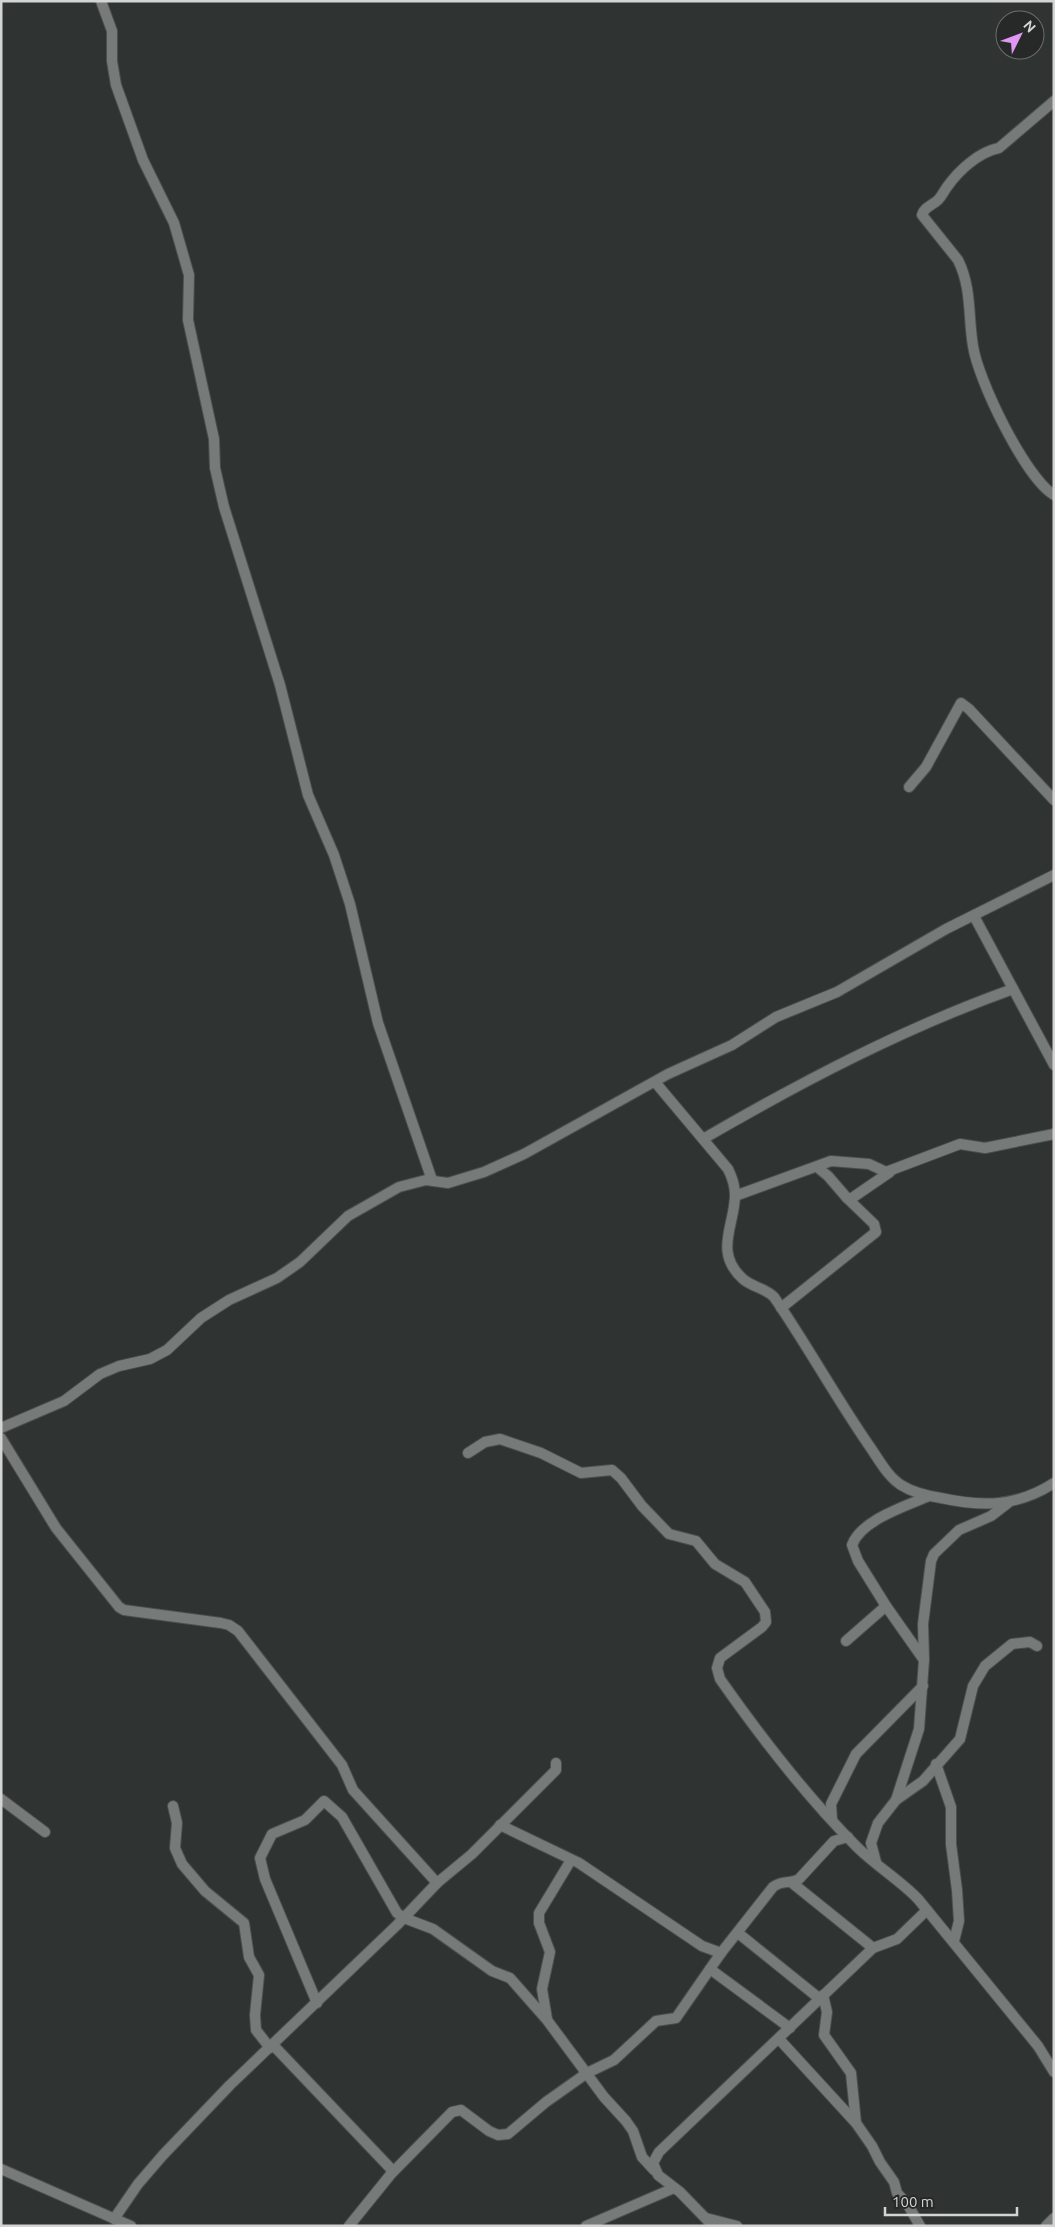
<svg xmlns="http://www.w3.org/2000/svg" width="1055" height="2227" viewBox="0 0 1055 2227" font-family="Ubuntu,sans-serif">
<rect width="100%" height="100%" fill="#2f3332"/>
<g fill="none" stroke-linecap="round" stroke-linejoin="round">
<g stroke="#4c4f4e" stroke-width="12">
<g id="street">
<polyline points="101,1 112,31 112,61 116,85 143,160 174,223 189,275 188,320 214,439 215,468 224,507 280,685 308,795 334,855 350,904 378,1023 432,1180"/>
<path d="M 1054,101 L 999,148 C 979,152 959,170 947,187 C 944,191 942,196 938,200 C 933,205 924,207 922,215 L 958,260 C 972,288 968,317 973,346 C 978,380 1025,477 1054,495"/>
<polyline points="909,787 926,767 961,703 969,709 1054,800"/>
<polyline points="974,916 1054,1065"/>
<path d="M 655,1082 L 728,1169 C 732,1177 735,1185 735,1195 C 735,1225 713,1252 743,1279 C 752,1287 765,1288 774,1297 C 807,1345 835,1396 868,1444 C 878,1458 887,1476 901,1485 C 912,1492 928,1496 941,1498 C 982,1507 1017,1507 1054,1483"/>
<path d="M 703,1139 C 803,1081 904,1028 1013,989"/>
<polyline points="817,1167 828,1176 847,1198 852,1198 890,1172"/>
<polyline points="735,1196 831,1161 869,1164 886,1172 960,1144 985,1148 1054,1134"/>
<polyline points="781,1308 876,1232 874,1224 847,1198"/>
<polyline points="1,1428 64,1401 100,1374 119,1366 150,1359 167,1350 201,1318 229,1300 277,1278 300,1262 348,1216 399,1187 426,1180 448,1183 484,1172 524,1154 668,1074 732,1045 776,1017 837,992 946,929 1054,875"/>
<polyline points="1,1438 56,1528 119,1607 124,1610 221,1623 229,1625 238,1631 342,1765 353,1790 437,1883"/>
<path d="M 468,1453 L 485,1442 L 500,1439 L 541,1453 L 581,1473 L 612,1470 L 621,1478 L 642,1506 L 669,1534 L 696,1541 L 715,1564 L 745,1582 L 765,1612 L 766,1622 L 762,1627 L 720,1658 L 717,1668 L 720,1679 C 760,1736 807,1797 857,1847 C 876,1866 900,1880 918,1899 L 1038,2046 L 1054,2072"/>
<polyline points="846,1641 886,1606"/>
<polyline points="924,1659 923,1624 931,1561 934,1554 959,1530 991,1516 1008,1503"/>
<polyline points="936,1764 951,1807 951,1844 957,1890 959,1921 954,1941"/>
<polyline points="1,1799 45,1832"/>
<path d="M 896,1800 L 919,1729 L 924,1660 L 886,1606 L 858,1561 L 852,1545 C 861,1520 906,1506 929,1496"/>
<polyline points="173,1806 177,1823 175,1848 182,1864 205,1891 244,1923 249,1957 259,1975 255,2015 256,2030 270,2048"/>
<polyline points="832,1820 831,1804 856,1754 923,1686"/>
<polyline points="500,1825 579,1863 702,1946 721,1953"/>
<polyline points="876,1862 871,1843 878,1823 896,1800 923,1781 960,1739 973,1686 985,1666 1012,1644 1030,1642 1037,1646"/>
<polyline points="791,1882 873,1948"/>
<polyline points="738,1933 820,1999"/>
<polyline points="710,1969 790,2028"/>
<polyline points="823,1995 827,2012 824,2035 851,2073 856,2123"/>
<polyline points="317,2003 265,1879 260,1858 272,1834 305,1820 324,1801 342,1817 397,1913 404,1918 433,1929 492,1971 510,1978 547,2020 604,2097 626,2121 633,2131 642,2157 654,2170"/>
<polyline points="547,2019 542,1989 550,1952 539,1923 539,1913 571,1860"/>
<polyline points="779,2039 856,2123 872,2146 880,2162 894,2182 897,2193 908,2205 920,2226"/>
<polyline points="273,2045 393,2171"/>
<polyline points="1,2169 131,2226"/>
<polyline points="706,2218 737,2226"/>
<polyline points="114,2219 138,2184 163,2155 230,2085 397,1925 437,1883 472,1854 556,1770 556,1763"/>
<path d="M 349,2226 L 391,2174 L 452,2112 L 461,2110 L 489,2131 L 498,2135 L 508,2134 L 546,2102 L 587,2073 L 614,2060 L 656,2021 L 676,2018 L 721,1953 L 773,1887 C 781,1880 791,1884 799,1879 L 834,1841 L 848,1837"/>
<polyline points="586,2226 674,2188"/>
<polyline points="713,2226 680,2192 658,2175 653,2163 659,2152 873,1948 897,1939 927,1910"/>
<polyline points="1046,2226 1054,2218"/>
</g>
</g>
<use href="#street" stroke="#767b79" stroke-width="10"/>
</g>
<rect width="1055" height="2227" fill="none" stroke="#d3d5d5" stroke-width="5"/>
<g transform="translate(1020 35) rotate(48)"><circle r="24" fill="#262928" stroke="#6b6e6d"/>
<path d="M0-4L9 19L0 12L-9 19Z" fill="#de98f2"/>
<text y="-8" font-size="14" font-weight="bold" text-anchor="middle" fill="#d3d5d5">N</text>
</g>
<path d="M885 2207v8h132v-8" fill="none" stroke="#d3d5d5" stroke-width="2.5"/>
<text x="892" y="2207" font-size="15" fill="#d3d5d5" stroke="#262928" stroke-width="4" paint-order="stroke">100 m</text>
</svg>
